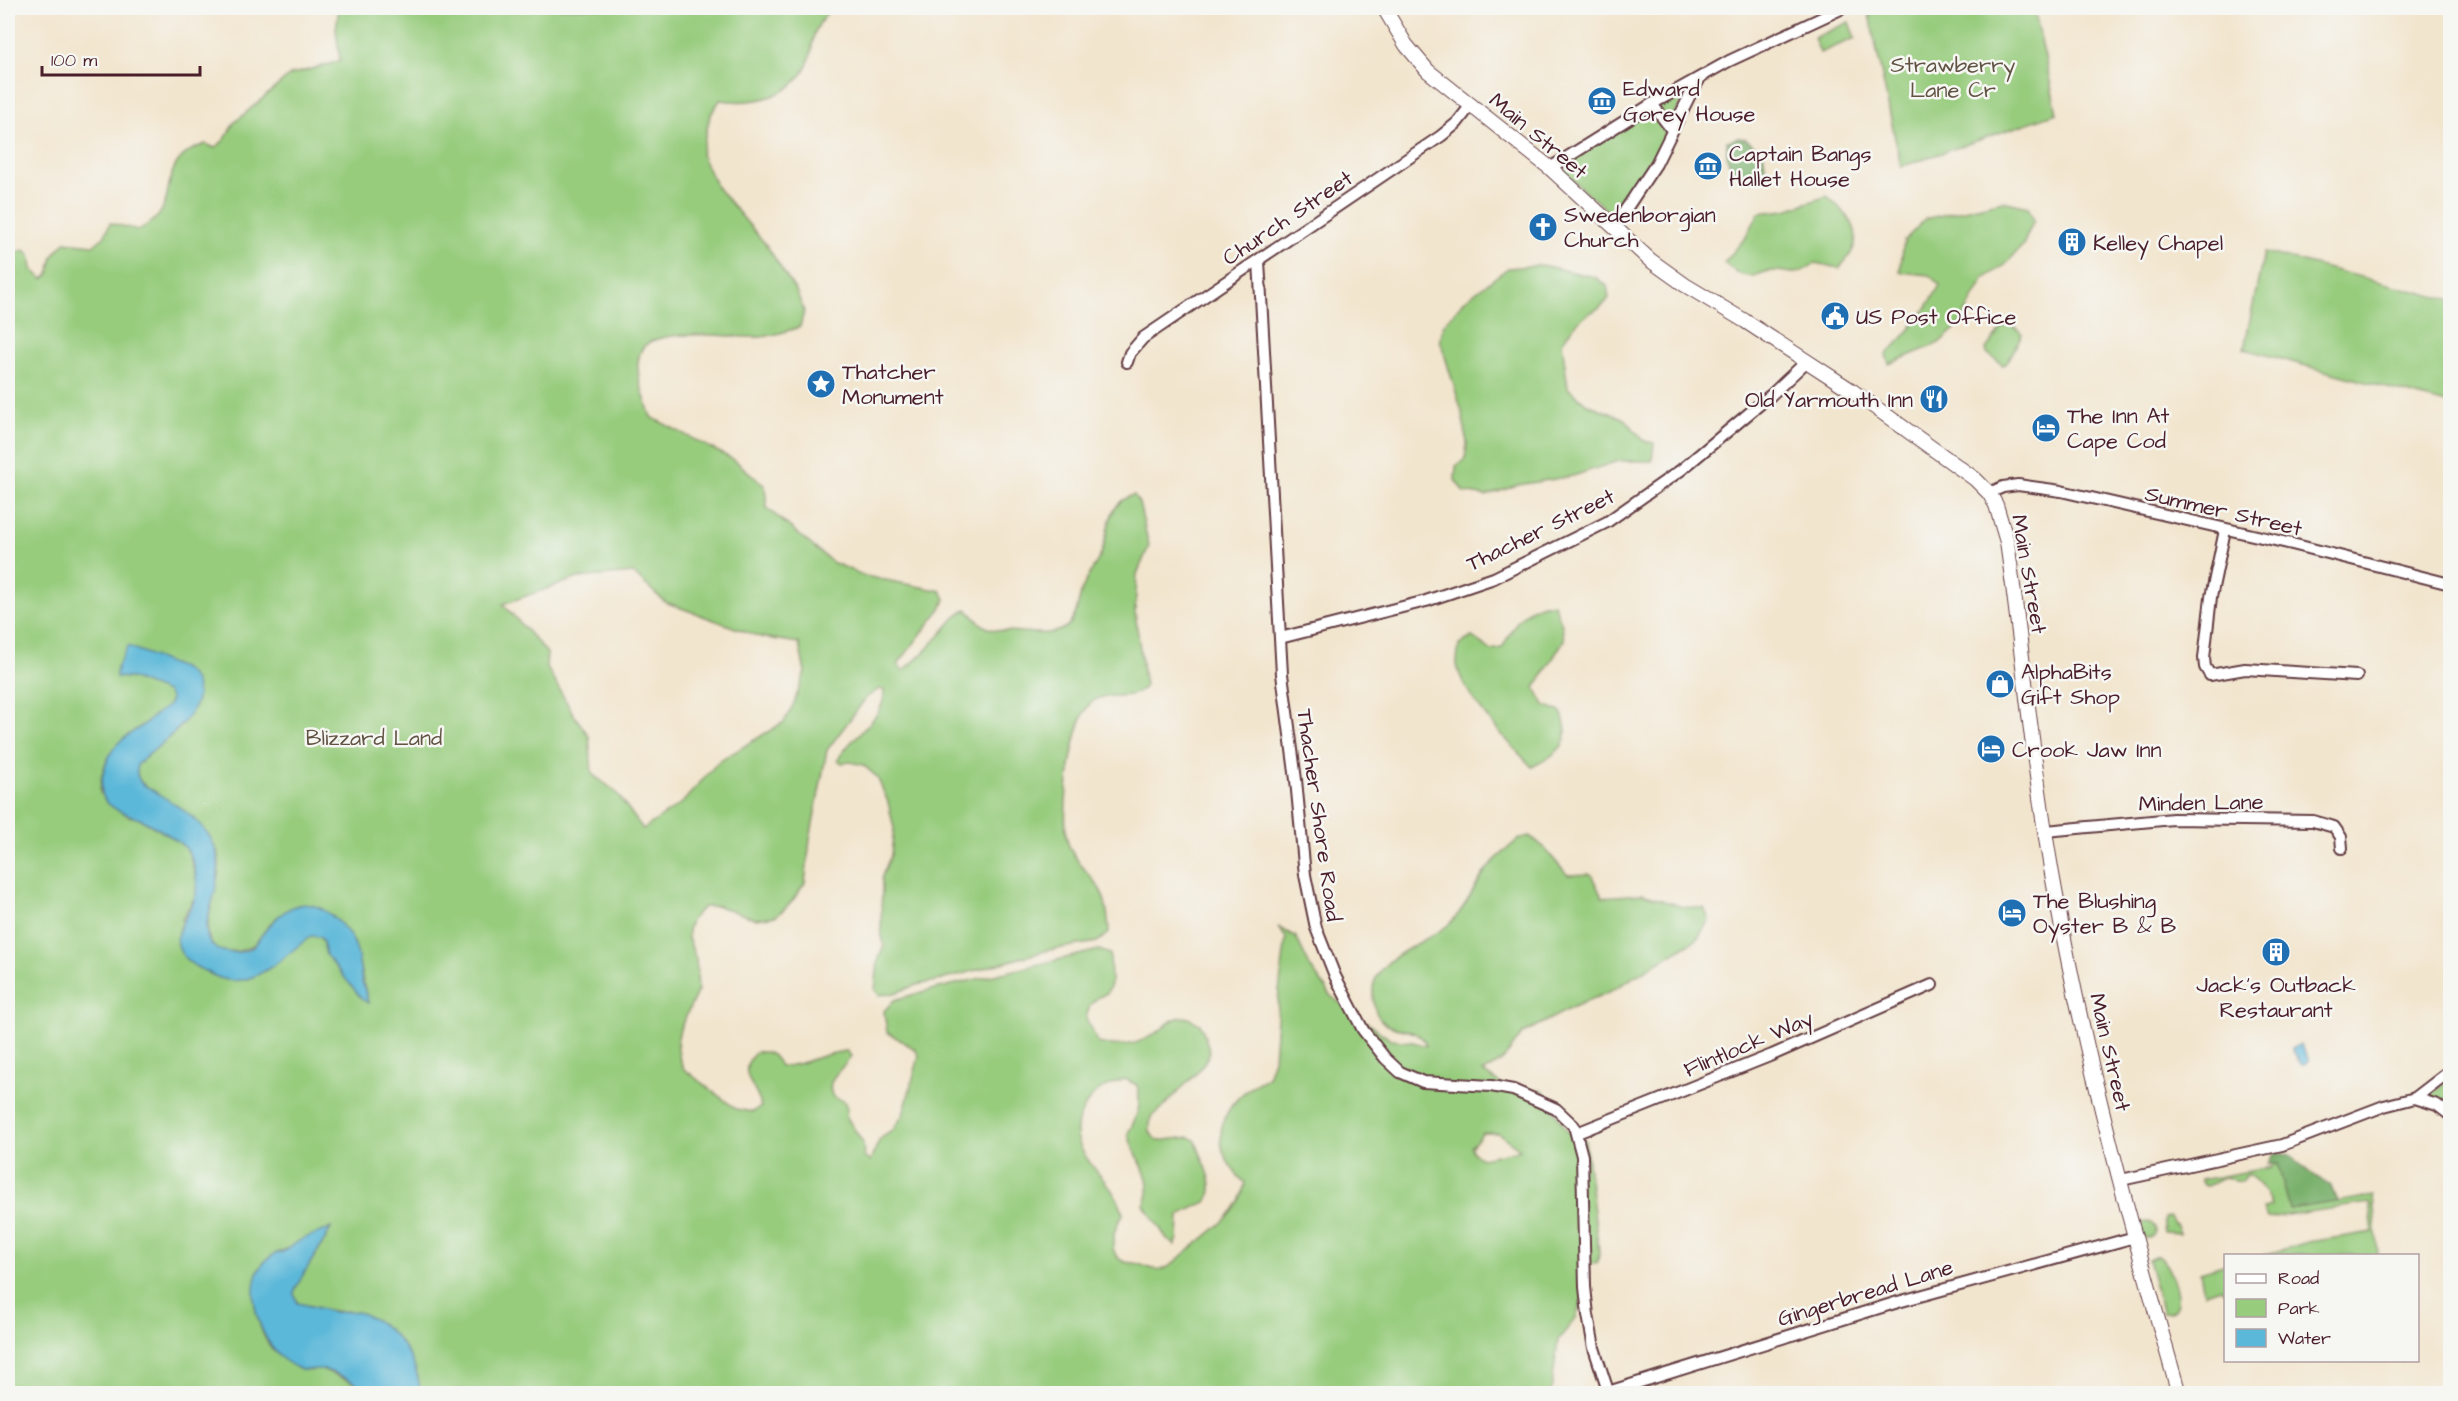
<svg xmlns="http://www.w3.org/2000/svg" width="2458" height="1401" viewBox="0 0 2458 1401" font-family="'Architects Daughter',sans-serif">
<rect width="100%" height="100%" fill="#f6f6f2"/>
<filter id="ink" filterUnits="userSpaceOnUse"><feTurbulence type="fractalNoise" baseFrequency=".0167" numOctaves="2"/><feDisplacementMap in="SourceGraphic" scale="12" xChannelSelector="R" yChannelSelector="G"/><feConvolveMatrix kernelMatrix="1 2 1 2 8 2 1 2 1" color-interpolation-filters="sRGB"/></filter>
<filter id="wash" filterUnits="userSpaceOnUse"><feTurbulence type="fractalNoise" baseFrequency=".008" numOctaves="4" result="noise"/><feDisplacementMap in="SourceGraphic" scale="24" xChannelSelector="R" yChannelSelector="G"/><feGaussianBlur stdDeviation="1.35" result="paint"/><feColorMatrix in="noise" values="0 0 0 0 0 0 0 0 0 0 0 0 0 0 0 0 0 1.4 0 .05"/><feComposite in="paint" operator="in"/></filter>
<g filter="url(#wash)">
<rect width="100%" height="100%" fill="#f2e5ce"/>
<g fill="#97cc7d" stroke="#707654" stroke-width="1.5" fill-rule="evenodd">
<path d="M 339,8 L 831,8 C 825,16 817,25 814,35 C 812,43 812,51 810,58 C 797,97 756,105 720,100 L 710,116 L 701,154 L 717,187 L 767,246 L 797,293 L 804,311 L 800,327 C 787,331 774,336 760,337 C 735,338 656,326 642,349 C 631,368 645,398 651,417 L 734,460 L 765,486 L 767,508 L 832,562 L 865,576 L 941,591 L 945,599 L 942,607 L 898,664 L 903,671 C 917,660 928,648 940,635 C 949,625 955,615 967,609 C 989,635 990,629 1022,632 C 1038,633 1052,636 1066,627 C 1077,620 1078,601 1082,590 C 1086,577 1095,567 1101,554 C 1110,531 1106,502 1134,495 L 1139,503 L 1149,546 L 1137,574 L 1135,612 L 1145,686 C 1130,705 1104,687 1089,705 C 1072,724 1060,819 1068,843 C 1073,860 1091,874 1099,888 C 1107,900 1108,919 1109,933 L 1097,942 L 1049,950 L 941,980 L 916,985 L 895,993 L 879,995 L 875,990 L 878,961 L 884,945 L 881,931 L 882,876 L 891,855 L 894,828 L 888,802 L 877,777 L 863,765 L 851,762 L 842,763 L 838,760 C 849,736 886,720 884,690 L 879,689 L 866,698 L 827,750 L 810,839 L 805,883 L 790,904 L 776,916 L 756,919 L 718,906 L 703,907 L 692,919 L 688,929 L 688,938 L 696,959 L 698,990 L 680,1029 L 677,1042 L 679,1057 L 684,1069 L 736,1109 L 753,1112 L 761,1107 C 757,1085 734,1073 756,1052 C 769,1051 774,1054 780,1066 C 801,1067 824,1052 847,1051 L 851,1056 C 843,1070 823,1079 833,1097 L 844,1101 L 847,1108 L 846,1116 L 863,1143 L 864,1157 L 870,1161 L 880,1139 L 893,1130 L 903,1115 L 919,1056 L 915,1049 L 887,1032 L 884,1011 L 894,1000 L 922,992 L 1099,950 L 1110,954 L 1111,984 L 1107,993 L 1097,998 L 1090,1005 L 1086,1018 L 1098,1043 C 1118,1048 1138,1045 1156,1033 C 1166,1027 1171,1017 1184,1017 C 1189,1017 1196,1022 1201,1025 L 1210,1052 C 1200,1073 1191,1078 1176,1094 C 1167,1102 1162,1110 1151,1117 C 1149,1127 1148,1134 1158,1141 L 1190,1137 L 1196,1141 C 1201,1161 1218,1181 1208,1201 L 1179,1215 L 1178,1239 L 1175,1245 L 1167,1239 L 1144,1205 C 1158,1179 1134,1159 1128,1133 C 1138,1116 1142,1104 1137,1085 L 1125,1079 C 1102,1087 1093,1090 1082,1112 C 1059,1154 1119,1180 1123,1215 C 1114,1227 1105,1255 1125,1262 C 1130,1263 1135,1263 1139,1264 C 1147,1267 1156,1272 1166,1268 C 1173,1265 1181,1256 1187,1251 C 1210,1233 1240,1214 1245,1183 C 1202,1142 1221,1101 1268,1077 L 1274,1059 L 1279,991 L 1286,938 L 1278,927 L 1296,937 L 1311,968 L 1332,997 L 1391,1040 L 1413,1042 L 1426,1046 C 1418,1017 1373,1046 1373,992 C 1372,958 1425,944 1448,925 C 1463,912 1473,890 1484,873 C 1490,864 1499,857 1506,850 C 1514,843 1518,838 1529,836 C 1548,847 1552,860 1568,875 L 1591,874 L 1602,897 L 1643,894 L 1683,907 L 1704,908 L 1709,920 L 1697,939 L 1609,992 L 1571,1008 L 1523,1033 L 1502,1061 L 1483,1072 L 1505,1087 L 1543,1091 L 1567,1131 L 1585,1140 L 1599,1252 L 1598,1262 L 1588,1265 L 1588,1280 L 1576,1318 L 1558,1340 L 1551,1393 L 420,1393 C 419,1377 414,1368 406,1355 C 391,1332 375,1316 348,1311 C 343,1311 338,1312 334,1311 C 321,1309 309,1305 297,1303 C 297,1300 295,1297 294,1294 C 292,1284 326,1245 330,1228 L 273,1255 L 254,1298 C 256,1315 262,1340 275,1352 C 284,1360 299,1365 309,1371 L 319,1368 L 359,1385 L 363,1389 L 360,1393 L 8,1393 L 8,254 L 25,250 L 30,255 L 32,269 L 43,279 L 49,274 L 53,256 L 65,242 L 94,245 L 104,237 L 110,223 L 138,230 C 143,227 150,224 154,220 C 179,198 155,159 206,144 L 215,148 L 224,140 L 234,123 L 290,75 L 340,61 L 336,29 ZM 633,573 L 665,602 L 760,637 L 799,643 L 805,672 L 794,703 L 784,722 L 718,762 L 682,803 L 643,829 L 615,791 L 592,774 L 589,736 L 574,715 L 546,666 L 547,653 C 532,636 518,621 503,604 L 578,578 ZM 126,651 C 163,655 170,669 197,692 C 187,733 164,738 137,765 C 137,771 136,777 141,782 C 146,789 156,793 163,798 C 179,809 212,835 218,853 C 226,879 190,939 220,951 C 226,953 232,951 238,951 C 261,947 260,932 275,919 C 282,913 291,909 298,905 L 354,942 L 368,1002 L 326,949 L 320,937 L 311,936 L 280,959 L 206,971 L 196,967 L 182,919 L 195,897 L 197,882 L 189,852 L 181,842 L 138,818 L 128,816 L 100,793 C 100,763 114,744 138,728 C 149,721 157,712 168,706 L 171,699 L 168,692 L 131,678 L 116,676 L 117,668 ZM 1483,1133 L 1498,1133 L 1521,1150 L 1482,1158 L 1473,1153 L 1471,1147 Z"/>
<polygon points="1872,8 2034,8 2057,113 1901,167 1868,9"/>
<polygon points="1849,22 1855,38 1820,53 1814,38"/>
<polygon points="1685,91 1686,93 1671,121 1659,108 1660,105"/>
<path d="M 1642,116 C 1656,118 1664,121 1665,137 L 1620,208 L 1610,213 L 1568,176 C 1565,171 1565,166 1568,161 Z"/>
<path d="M 1827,196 C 1855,221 1869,238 1839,268 L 1815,263 C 1792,280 1793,270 1771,271 C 1764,271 1759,275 1753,276 C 1742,278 1732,269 1724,263 L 1746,237 L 1759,213 L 1786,210 Z"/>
<path d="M 2003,201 L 2028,207 L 2034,220 L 2023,245 L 2005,265 L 1984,279 L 1959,325 L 1939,343 L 1889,364 L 1886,355 C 1908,333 1925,313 1940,285 L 1929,275 L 1900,272 L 1904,241 L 1925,219 Z"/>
<polygon points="2264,252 2450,300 2450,405 2244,349"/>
<path d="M 1541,265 L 1595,277 L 1607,286 L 1609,298 C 1602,308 1595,310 1585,316 C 1575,323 1568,333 1562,343 L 1568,388 L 1587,404 L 1625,419 L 1644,441 L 1654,443 L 1652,461 L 1618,461 L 1573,476 L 1518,485 L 1486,496 L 1464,492 L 1455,480 L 1456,466 L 1465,460 L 1467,443 L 1462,412 L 1440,340 L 1444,324 L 1465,300 L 1508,268 Z"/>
<polygon points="2010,325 2020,331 2022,334 2007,363 2003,365 1987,353 1986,349 2002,328"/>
<path d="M 1543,604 L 1554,604 L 1562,625 L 1564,640 L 1535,688 L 1544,705 L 1561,712 C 1575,744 1558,753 1532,767 C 1512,746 1460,693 1457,664 C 1457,658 1458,651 1459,645 L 1472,637 L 1491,650 L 1502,648 C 1514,626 1518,613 1543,604 Z"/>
<polygon points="2450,1078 2450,1109 2431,1098 2429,1095"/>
<path d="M 2274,1164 L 2278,1164 L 2290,1209 L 2373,1196 L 2378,1255 L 2264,1255 L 2308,1242 L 2373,1232 L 2369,1203 L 2267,1218 L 2263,1209 L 2271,1205 C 2266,1191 2259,1183 2248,1174 L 2242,1181 L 2223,1178 L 2207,1186 L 2203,1185 L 2200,1180 L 2272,1167 Z"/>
<polygon points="2170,1217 2174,1224 2176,1224 2180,1233 2163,1232 2165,1218"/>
<circle cx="2147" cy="1230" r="8"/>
<path d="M 2158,1256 C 2171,1264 2191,1316 2163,1313 L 2148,1260 Z"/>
<polygon points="2225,1264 2225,1291 2223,1292 2221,1288 2204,1293 2200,1272"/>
</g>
<g fill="#79b06c" stroke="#62684c" stroke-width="1.5">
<polygon points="1738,138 1746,139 1763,153 1765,166 1762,173 1748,174 1732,169 1727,158 1727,141"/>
<polygon points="2275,1153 2290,1155 2310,1173 2330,1184 2337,1202 2290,1209 2278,1164 2268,1164"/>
</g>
<g fill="#5bb8d9" stroke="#526c82" stroke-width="1.5">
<path d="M 128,646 L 184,669 C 227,701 158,744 137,765 L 137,775 L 141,783 C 161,796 187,809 203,828 C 242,871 192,921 211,944 C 219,954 242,955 253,947 C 256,944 259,939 261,936 C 270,924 284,908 299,905 C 322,900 347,927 355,945 C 359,956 360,969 362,981 C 364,988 367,995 368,1003 L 362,999 L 326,955 L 323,942 L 320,937 L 311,936 C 281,958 248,997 209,973 C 201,969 192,966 186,959 C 164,936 190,917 195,897 C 199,885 195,864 189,853 C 185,843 148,822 137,818 C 108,807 94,802 105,767 C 112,745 120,740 139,728 C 149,721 157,712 168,706 L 171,699 L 167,692 L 131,678 L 116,677 L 117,668 Z"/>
<polygon points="2300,1044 2309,1060 2304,1064 2301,1064 2292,1049"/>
<path d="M 331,1228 C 326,1240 293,1287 294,1294 C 295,1297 297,1299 297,1303 C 309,1305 321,1309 334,1312 C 341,1313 349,1310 357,1312 C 392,1322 419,1359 420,1393 L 360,1393 L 363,1389 C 356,1382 327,1368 317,1369 C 310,1369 306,1372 299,1369 C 290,1364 280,1359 274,1350 C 255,1326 241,1275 273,1255 C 276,1253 279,1253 282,1252 C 290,1248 297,1241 305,1238 C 314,1234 323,1232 331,1228 Z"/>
</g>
</g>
<g filter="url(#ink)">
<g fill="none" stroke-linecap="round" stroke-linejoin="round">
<g stroke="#633d43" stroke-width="14">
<g id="minor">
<polyline points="1652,104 1672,130"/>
<polyline points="1550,168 1652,104 1729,61 1843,8"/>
<polyline points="1614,227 1656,164 1690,95 1699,80"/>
<polyline points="1259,261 1282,674 1296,780 1305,875 1316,928 1335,976 1363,1030 1385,1058 1400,1072 1423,1082 1491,1086 1513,1090 1556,1109 1574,1126 1582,1156 1585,1287 1588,1315 1594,1348 1609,1394"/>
<polyline points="1127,362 1130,353 1143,338 1441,136 1457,123 1471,105"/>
<polyline points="1989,493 2003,487 2018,485 2061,491 2292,544 2450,584"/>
<polyline points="2225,530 2211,597 2204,658 2205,667 2210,675 2245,669 2357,676"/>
<polyline points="1280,638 1426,601 1494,578 1607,522 1681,470 1771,395 1807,361"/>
<polyline points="2046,831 2173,819 2313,821 2334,827 2341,837 2342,848"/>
<polyline points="2415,1098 2437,1105 2450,1115"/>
<polyline points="1577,1133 1772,1055 1932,985"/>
<polyline points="2121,1180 2282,1145 2384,1106 2415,1098 2450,1071"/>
<polyline points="1608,1392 1898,1302 2135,1237"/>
</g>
</g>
<g stroke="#633d43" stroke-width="16">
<path id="major" d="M 1384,8 L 1406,45 L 1428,71 L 1550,168 L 1650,260 L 1685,285 L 1745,321 L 1851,390 L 1975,479 L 1989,493 L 1996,505 L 2007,542 C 2024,660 2034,779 2056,896 C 2086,1064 2132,1230 2179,1394"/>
</g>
<use href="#minor" stroke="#fff" stroke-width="10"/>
<use href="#major" stroke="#fff" stroke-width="14"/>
</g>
</g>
<defs>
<g id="museum-disc" transform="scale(1.5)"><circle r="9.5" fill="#1f6fb2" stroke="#f6f6f2"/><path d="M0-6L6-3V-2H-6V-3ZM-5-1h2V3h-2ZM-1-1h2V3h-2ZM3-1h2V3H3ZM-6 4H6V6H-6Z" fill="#fff"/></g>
<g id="church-disc" transform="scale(1.5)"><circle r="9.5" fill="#1f6fb2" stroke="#f6f6f2"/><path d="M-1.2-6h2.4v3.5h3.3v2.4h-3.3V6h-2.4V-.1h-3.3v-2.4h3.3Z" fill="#fff"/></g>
<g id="building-disc" transform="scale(1.5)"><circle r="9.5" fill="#1f6fb2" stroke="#f6f6f2"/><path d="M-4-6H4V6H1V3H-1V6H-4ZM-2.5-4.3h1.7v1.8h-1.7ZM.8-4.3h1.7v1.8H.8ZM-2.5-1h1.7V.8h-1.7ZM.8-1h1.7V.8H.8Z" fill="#fff"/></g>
<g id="civic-disc" transform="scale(1.5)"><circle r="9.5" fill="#1f6fb2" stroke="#f6f6f2"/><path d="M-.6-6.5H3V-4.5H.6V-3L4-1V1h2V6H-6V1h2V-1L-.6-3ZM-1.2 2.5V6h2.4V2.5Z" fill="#fff"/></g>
<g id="sight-disc" transform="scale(1.5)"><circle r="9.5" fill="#1f6fb2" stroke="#f6f6f2"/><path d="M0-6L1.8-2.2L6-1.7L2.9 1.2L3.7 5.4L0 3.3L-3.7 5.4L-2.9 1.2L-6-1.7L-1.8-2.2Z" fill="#fff"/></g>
<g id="restaurant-disc" transform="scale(1.5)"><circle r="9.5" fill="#1f6fb2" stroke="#f6f6f2"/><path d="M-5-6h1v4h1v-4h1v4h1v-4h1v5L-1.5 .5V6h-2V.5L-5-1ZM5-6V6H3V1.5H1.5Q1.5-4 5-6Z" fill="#fff"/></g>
<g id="hotel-disc" transform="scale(1.5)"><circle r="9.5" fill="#1f6fb2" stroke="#f6f6f2"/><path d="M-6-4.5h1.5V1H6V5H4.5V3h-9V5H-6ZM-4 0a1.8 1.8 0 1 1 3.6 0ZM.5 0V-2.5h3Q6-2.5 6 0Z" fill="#fff"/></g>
<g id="shop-disc" transform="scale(1.5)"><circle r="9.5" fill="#1f6fb2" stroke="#f6f6f2"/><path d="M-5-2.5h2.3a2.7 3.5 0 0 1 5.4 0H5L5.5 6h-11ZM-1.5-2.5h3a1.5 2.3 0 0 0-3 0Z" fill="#fff"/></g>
</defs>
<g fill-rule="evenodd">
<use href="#museum-disc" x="1602" y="101"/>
<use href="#museum-disc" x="1708" y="166"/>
<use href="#church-disc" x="1543" y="227"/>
<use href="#building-disc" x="2072" y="242"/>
<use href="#civic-disc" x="1835" y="316"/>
<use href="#sight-disc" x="821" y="384"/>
<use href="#restaurant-disc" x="1934" y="399"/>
<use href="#hotel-disc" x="2046" y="428"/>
<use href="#shop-disc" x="2000" y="684"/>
<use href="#hotel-disc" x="1991" y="749"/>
<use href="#hotel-disc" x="2012" y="913"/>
<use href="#building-disc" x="2276" y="952"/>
</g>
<g text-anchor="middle" stroke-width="5" stroke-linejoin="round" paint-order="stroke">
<g font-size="22" fill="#615344" stroke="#f6f6f2">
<text x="1953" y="72">Strawberry<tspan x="1953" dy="25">Lane Cr</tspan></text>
<text x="374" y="745">Blizzard Land</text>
</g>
<g font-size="22" fill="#4a1f2b" stroke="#f6f6f2" text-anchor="start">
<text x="1623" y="96">Edward<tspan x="1623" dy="25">Gorey House</tspan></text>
<text x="1729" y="161">Captain Bangs<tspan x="1729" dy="25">Hallet House</tspan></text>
<text x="1564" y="222">Swedenborgian<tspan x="1564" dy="25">Church</tspan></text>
<text x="2093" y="250">Kelley Chapel</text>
<text x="1856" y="324">US Post Office</text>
<text x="842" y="379">Thatcher<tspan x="842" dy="25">Monument</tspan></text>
<text x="1913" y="407" text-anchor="end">Old Yarmouth Inn</text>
<text x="2067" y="423">The Inn At<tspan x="2067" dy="25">Cape Cod</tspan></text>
<text x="2021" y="679">AlphaBits<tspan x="2021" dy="25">Gift Shop</tspan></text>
<text x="2012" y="757">Crook Jaw Inn</text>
<text x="2033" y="908">The Blushing<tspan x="2033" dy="25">Oyster B &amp; B</tspan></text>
<text x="2276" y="992" text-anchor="middle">Jack's Outback<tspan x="2276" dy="25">Restaurant</tspan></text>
</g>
<g font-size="22" fill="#4a1f2b" stroke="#f6f6f2">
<text transform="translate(1539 135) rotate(40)" y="8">Main Street</text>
<text transform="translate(1287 217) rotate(-34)" y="8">Church Street</text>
<text transform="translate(2224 510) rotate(13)" y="8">Summer Street</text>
<text transform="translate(1540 529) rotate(-26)" y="8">Thacher Street</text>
<text transform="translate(2030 574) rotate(80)" y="8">Main Street</text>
<text transform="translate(2201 802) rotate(-1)" y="8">Minden Lane</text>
<text transform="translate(1320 815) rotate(82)" y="8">Thacher Shore Road</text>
<text transform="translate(1748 1043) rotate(-23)" y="8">Flintlock Way</text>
<text transform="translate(2111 1052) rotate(77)" y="8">Main Street</text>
<text transform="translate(1865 1292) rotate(-17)" y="8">Gingerbread Lane</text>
</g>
</g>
<rect width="2458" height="1401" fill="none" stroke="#f6f6f2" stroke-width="30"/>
<rect x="2224" y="1254" width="195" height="108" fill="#f6f6f2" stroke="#b1a0a2" stroke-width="1.5"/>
<rect x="2236" y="1274" width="30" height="9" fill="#ffffff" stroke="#b1a0a2" stroke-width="1.5"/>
<text x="2278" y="1284" font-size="18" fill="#4a1f2b">Road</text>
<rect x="2236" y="1299" width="30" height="18" fill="#97cc7d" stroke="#b1a0a2" stroke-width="1.5"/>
<text x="2278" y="1314" font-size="18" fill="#4a1f2b">Park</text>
<rect x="2236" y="1329" width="30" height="18" fill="#5bb8d9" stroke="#b1a0a2" stroke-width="1.5"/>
<text x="2278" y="1344" font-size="18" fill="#4a1f2b">Water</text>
<path d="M42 66v9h158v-9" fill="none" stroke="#4a1f2b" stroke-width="3"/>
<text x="51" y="66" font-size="18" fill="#4a1f2b" stroke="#f6f6f2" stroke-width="4.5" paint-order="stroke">100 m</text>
</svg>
